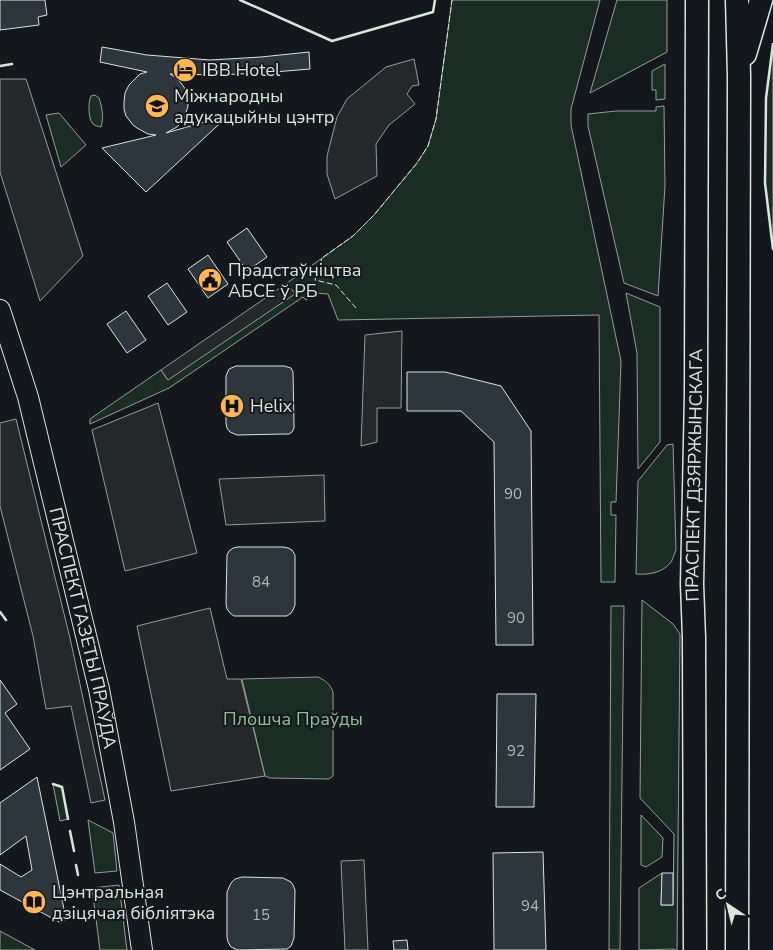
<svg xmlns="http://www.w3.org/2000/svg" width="773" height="950" viewBox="0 0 773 950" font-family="'Nunito Sans',sans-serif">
<rect width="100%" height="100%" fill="#14181c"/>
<g fill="#1a2d24" stroke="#939e99">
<polygon points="452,0 600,0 571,109 571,125 621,361 616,502 611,502 611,515 616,515 615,582 601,582 599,315 338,320 328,294 316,293 306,300 303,297 169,388 90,424 90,419 161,370 167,379 294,294 287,283 353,236 374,215 417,163 428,146 436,119"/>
<polygon points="617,0 667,0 667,52 590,93"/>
<polygon points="773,44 773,249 765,183 766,98"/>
<polygon points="665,64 665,99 656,100 656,90 652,90 652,71"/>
<path d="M 95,95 L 99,98 C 102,107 104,117 101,127 C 97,126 96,126 93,124 C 88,119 88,102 91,96 Z"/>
<polygon points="664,106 665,186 658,296 624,283 588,126 588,114 616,111 656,111 656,107"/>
<polygon points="59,113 86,145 61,167 46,115"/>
<polygon points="626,293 660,307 660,442 638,469 637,353"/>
<path d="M 673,444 L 676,550 C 674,554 673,559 671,562 C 663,573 648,575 636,574 L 638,481 L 667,445 Z"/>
<polygon points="642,600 673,624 680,634 677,950 674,950 674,949 639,950 639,888 662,873 661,905 673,905 674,834 640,798"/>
<polygon points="611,606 624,606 620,950 609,950"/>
<path d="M 318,677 C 326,681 330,684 333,692 L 333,776 L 329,779 L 270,778 L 265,776 L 242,679 Z"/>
<polygon points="53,784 62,787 68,819 60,821"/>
<polygon points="641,815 663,838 662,857 646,867 641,865"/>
<polygon points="88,820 113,833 117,871 95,873"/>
<polygon points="119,885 127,950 100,950 92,888"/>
<polygon points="0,931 35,950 0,950"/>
</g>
<g fill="#24282b" stroke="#939e99">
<polygon points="414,59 419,85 412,86 407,94 415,104 389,125 376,144 377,176 335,199 327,174 327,156 337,117 347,99 386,67"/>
<polygon points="0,79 26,79 83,256 40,301 0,172"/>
<polygon points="287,283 295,294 168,380 161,370"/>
<polygon points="402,331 401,408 377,408 377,442 361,446 365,335"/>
<polygon points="158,403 197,553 125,571 92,430"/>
<polygon points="16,419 70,638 105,800 91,803 71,706 46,709 33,636 0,506 0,423"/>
<polygon points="324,475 325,521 226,525 219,479"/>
<polygon points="210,608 227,679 241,679 265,776 171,791 137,626"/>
<polygon points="364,860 368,950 345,950 341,861"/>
</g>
<g fill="#2c363c" stroke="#d8e6dc">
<polygon points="0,0 45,0 47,15 38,17 39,25 0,30"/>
<polygon points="102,47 147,55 210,60 261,57 309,52 310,69 262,73 217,75 170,74 177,78 184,87 187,94 188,106 184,119 177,127 166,133 229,115 146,192 102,148 156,135 148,134 137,128 133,125 126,116 124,109 124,102 125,93 129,85 140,74 147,72 100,62"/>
<polygon points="247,228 267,257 247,271 227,242"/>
<polygon points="208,255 228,284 208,298 188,269"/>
<polygon points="167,283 187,312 168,325 148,296"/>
<polygon points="126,311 146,340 127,353 107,324"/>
<polygon points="236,366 284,366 291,368 293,372 294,424 294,428 292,432 289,434 284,434 237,435 230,432 227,428 226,423 226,376 229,369"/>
<polygon points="407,372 445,372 501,386 531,431 533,645 496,645 494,442 461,411 407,411"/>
<polygon points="238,547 283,547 288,548 292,550 295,555 295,605 293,610 291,613 287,616 234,616 230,613 227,609 226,604 227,555 229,551 233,548"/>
<polygon points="0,680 17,704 5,713 30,749 0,770"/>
<polygon points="497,694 536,694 534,807 496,807"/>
<polygon points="37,777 66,919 61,923 0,890 0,864 21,877 32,870 26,836 0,855 0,803"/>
<polygon points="543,852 546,950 494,950 493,853"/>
<polygon points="662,873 673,873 673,905 661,905"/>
<polygon points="242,877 283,878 291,882 293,885 295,890 294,938 291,946 287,949 238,950 231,947 228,942 227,937 227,892 231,883 235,879"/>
<polygon points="407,940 408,950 394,950 393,941"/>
</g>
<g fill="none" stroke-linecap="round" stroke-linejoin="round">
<g stroke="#d8e6dc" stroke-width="22">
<g id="secondary">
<path id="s1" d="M 0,310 L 28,397 L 99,689 L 124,822 L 142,950"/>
</g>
</g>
<g stroke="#d8e6dc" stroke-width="25">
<g id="primary">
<polyline points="745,54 761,0"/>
<path id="s2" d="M 695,950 L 694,638 L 692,584 L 696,394 L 697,0"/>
<polyline points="737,950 739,76 737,0"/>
</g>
</g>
<use href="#secondary" stroke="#14181c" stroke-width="20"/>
<use href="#primary" stroke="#14181c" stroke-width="22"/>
<polyline stroke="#d8e6dc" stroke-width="1" stroke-dasharray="6 2.5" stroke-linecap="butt" points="356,308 336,285 315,280 322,258 353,236 374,215 417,163 428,146 436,119 452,0"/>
<g stroke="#d8e6dc" stroke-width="2.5">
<polyline points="240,0 332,41 433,12 435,0"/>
<polyline points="773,44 766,98 765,183 773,249"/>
<polyline points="0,66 12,64"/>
<polyline points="0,612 6,620"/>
<polyline points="53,784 62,787 68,819"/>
<polyline points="70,831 74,851"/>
<polyline points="76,865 78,875"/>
</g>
</g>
<defs>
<g id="hotel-disc" transform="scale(1.25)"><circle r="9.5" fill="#ffb74d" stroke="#14181c"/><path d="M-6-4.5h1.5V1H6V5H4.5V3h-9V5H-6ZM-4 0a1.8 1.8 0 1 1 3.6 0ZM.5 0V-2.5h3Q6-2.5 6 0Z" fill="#111"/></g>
<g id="university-disc" transform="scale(1.25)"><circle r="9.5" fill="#ffb74d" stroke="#14181c"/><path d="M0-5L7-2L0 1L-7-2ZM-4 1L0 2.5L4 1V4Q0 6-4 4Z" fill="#111"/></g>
<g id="civic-disc" transform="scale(1.25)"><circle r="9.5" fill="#ffb74d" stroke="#14181c"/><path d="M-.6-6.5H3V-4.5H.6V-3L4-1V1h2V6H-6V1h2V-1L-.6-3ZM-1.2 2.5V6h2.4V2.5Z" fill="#111"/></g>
<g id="hospital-disc" transform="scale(1.25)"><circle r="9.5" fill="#ffb74d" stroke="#14181c"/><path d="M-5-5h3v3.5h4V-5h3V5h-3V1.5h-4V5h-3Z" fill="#111"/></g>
<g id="library-disc" transform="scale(1.25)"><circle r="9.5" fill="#ffb74d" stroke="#14181c"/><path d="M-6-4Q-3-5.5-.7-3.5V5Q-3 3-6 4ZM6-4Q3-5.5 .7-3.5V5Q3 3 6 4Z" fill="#111"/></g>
</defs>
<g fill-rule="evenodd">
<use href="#hotel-disc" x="185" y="70"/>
<use href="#university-disc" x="157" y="106"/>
<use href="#civic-disc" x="210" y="280"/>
<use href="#hospital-disc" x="232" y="406"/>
<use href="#library-disc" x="34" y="902"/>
</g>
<g text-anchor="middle" stroke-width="4" stroke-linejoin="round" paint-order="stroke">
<g font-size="15" fill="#adbab4">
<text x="513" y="499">90</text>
<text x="261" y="587">84</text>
<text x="516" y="623">90</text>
<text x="516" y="756">92</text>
<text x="530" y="911">94</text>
<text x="261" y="920">15</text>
</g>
<g font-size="18" fill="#d8e6dc" stroke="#14181c" text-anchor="start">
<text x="202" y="76">IBB Hotel</text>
<text x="174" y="102">Міжнародны<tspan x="174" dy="21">адукацыйны цэнтр</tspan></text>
<text x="228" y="276">Прадстаўніцтва<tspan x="228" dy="21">АБСЕ ў РБ</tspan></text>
<text x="250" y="412">Helix</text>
<text x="52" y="898">Цэнтральная<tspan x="52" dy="21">дзіцячая бібліятэка</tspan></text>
</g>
<g font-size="18" fill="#d8e6dc" stroke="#14181c">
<text dy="6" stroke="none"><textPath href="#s2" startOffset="475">ПРАСПЕКТ ДЗЯРЖЫНСКАГА</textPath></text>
<text dy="6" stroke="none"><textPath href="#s1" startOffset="329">ПРАСПЕКТ ГАЗЕТЫ ПРАЎДА</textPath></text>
</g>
<g font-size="18" fill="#8ac095" stroke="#14181c">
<text x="293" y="725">Плошча Праўды</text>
</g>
</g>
<g transform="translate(728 905) rotate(325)" stroke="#14181c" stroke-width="4" paint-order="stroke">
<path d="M0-4L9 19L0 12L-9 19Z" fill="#d8e6dc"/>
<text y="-8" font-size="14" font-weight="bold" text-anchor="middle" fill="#d8e6dc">С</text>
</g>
</svg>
